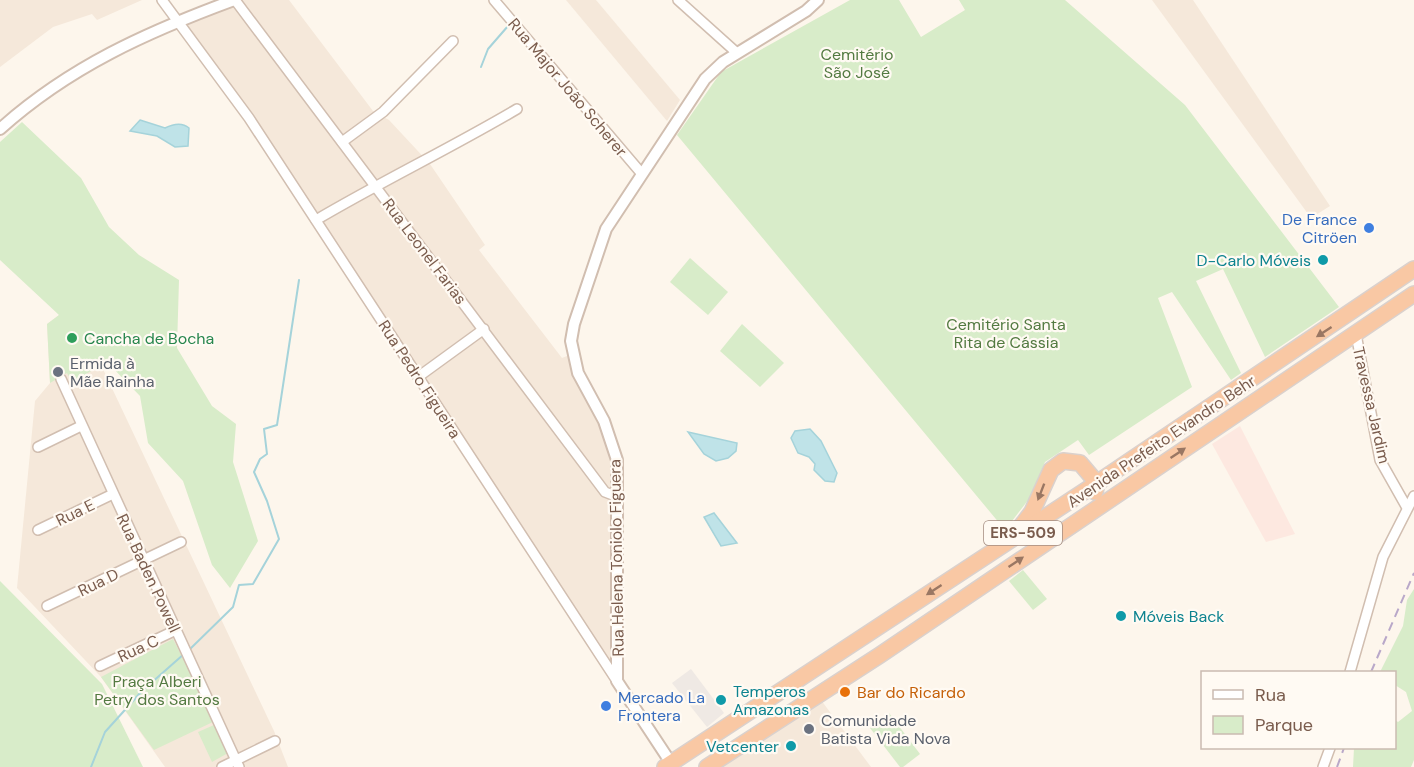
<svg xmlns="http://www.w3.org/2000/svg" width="1414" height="767" viewBox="0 0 1414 767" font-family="'DM Sans',sans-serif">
<rect width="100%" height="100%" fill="#fdf6ec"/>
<g fill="#f5e8da">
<polygon points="0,0 142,0 97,20 92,14 53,27 0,67"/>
<polygon points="234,0 289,0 373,111 389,120 430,164 485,245 479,250 562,358 572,354 611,439 617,681 249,118 179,20"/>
<polygon points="566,0 596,0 680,100 667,121"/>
<polygon points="1152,0 1193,0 1330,206 1311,218"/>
<polygon points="59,315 102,367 274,731 288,767 165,767 101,677 17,588 35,401 50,383 47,324"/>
<polygon points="818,696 871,767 707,767"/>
</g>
<polygon fill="#fde8e0" points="1240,426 1295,534 1266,542 1212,444"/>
<polygon fill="#efe9e4" points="691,669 724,713 707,727 672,683"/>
<g fill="#d8ecc9">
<polygon points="850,0 899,0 921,37 965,10 959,0 1065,0 1185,105 1339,307 1265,357 1223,269 1196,281 1241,373 1231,380 1172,292 1158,298 1192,387 1089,455 1078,440 1045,462 1029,499 1005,530 677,135 721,72"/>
<polygon points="22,122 81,178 109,227 139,255 179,280 177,348 212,406 236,424 233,462 258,541 230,588 212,565 183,481 148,443 140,396 107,362 72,382 67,373 50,383 47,324 59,315 0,260 0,142"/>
<polygon points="690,258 728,292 708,315 670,282"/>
<polygon points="742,324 784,363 760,387 720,351"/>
<polygon points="1023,570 1047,599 1033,610 1009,581"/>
<polygon points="0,581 102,684 143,767 0,767"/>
<polygon points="1414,589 1414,760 1411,767 1353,767 1354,748 1394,748 1395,720 1398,722 1412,711 1406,692 1395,685 1394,672 1380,672 1403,626 1407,600"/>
<polygon points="173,639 215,721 154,750 101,677"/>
<polygon points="889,713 920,754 903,767 900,767 870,728"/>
<polygon points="214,725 228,753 212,762 198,732"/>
</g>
<g fill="#bfe3e8" stroke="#a5d3da" stroke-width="1.5">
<path d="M 140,120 L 165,128 C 173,124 182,122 189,128 L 188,146 L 175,147 L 157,136 L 130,131 Z"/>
<polygon points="810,429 821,441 837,473 834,482 825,481 814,470 815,464 809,457 798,453 791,438 795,431"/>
<polygon points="688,432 737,443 736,451 728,458 716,461 704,454"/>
<polygon points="714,513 737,543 721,546 704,517"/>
</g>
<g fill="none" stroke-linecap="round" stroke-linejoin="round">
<g stroke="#a5d3da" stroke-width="2">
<polyline points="481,67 488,49 508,26"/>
<polyline points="188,651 233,607 239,585 253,584 279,539 267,501 254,472 260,459 267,454 264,429 277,425 299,280"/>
<polyline points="91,767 105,732 142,691 184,654"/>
</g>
<g stroke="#d1beb0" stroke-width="12">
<g id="minor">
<polyline points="162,0 249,118 617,681"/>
<polyline points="235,0 605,492 618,497"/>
<polyline points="494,0 642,174"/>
<polyline points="678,0 737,53"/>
<polyline points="342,142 383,112 453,41"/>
<path d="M 316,220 C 382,181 451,148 517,109"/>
<polyline points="1356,334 1380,460 1406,506"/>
<polyline points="418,377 484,329"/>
<polyline points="61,379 239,767"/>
<polyline points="38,447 81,426"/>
<polyline points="38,530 113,494"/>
<polyline points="47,606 181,542"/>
<polyline points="100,666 176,630"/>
<polyline points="1350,672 1383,557 1414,496"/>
<polyline points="222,767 275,741"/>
<polyline points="1323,767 1330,748"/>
</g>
</g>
<g stroke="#d1beb0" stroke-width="14">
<g id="tertiary">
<path d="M 0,129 C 69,67 147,32 234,0"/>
<polyline points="671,763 617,681 617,460 604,421 578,373 571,341 574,324 606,229 705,79 723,62 806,11 818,0"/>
</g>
</g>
<g stroke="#dad1cd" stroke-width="18">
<g id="trunk">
<polyline points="1016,533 1032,512 1051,470 1063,461 1080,463 1097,483 1095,492"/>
<polyline points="665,767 1097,483 1414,269"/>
<polyline points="707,767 880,655 1414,294"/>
</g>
</g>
<use href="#minor" stroke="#fff" stroke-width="9"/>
<use href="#tertiary" stroke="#fff" stroke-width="10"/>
<use href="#trunk" stroke="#f9c8a4" stroke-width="15"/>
<g stroke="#b9a8c9" stroke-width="2" stroke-dasharray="9 6" stroke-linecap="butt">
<polyline points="1371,672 1414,573"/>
<polyline points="1337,767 1344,748"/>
</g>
</g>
<defs><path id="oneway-solid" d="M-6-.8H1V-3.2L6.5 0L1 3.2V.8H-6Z" transform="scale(1.5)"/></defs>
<g fill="#9a7763">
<use href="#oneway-solid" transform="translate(1324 332) rotate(147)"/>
<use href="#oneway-solid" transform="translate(1178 453) rotate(-34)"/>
<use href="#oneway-solid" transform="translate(1041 492) rotate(111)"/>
<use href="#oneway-solid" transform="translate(1016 562) rotate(-34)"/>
<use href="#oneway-solid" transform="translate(934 590) rotate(147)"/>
</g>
<g fill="#3f7fe0" stroke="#fffaf3" stroke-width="2">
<circle cx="1369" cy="228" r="6"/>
<circle cx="606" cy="706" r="6"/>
</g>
<g fill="#0f9aa8" stroke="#fffaf3" stroke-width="2">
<circle cx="1323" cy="260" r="6"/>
<circle cx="1121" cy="616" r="6"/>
<circle cx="721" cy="700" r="6"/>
<circle cx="791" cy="746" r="6"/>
</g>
<circle fill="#2e9e5b" stroke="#fffaf3" stroke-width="2" cx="72" cy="338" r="6"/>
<g fill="#6b7280" stroke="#fffaf3" stroke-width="2">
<circle cx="58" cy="372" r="6"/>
<circle cx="809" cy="729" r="6"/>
</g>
<circle fill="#e8710a" stroke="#fffaf3" stroke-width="2" cx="845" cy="692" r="6"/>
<g text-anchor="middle" stroke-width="4.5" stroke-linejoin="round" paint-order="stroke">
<rect fill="#fffaf3" stroke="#a28b7f" stroke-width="1.5" x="984" y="521" width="78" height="24" rx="4.5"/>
<g font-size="15" font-weight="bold" fill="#7a5c4d">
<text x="1023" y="538">ERS-509</text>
</g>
<g font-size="16" fill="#537a41" stroke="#fffaf3">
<text x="857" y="60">Cemitério<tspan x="857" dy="18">São José</tspan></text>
<text x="1006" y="330">Cemitério Santa<tspan x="1006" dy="18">Rita de Cássia</tspan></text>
<text x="157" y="687">Praça Alberi<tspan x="157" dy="18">Petry dos Santos</tspan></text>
</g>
<g font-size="16" fill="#7a5c4d" stroke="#fffaf3">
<text transform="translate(568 87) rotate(50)" y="6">Rua Major João Scherer</text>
<text transform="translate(425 251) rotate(53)" y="6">Rua Leonel Farias</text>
<text transform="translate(420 379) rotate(57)" y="6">Rua Pedro Figueira</text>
<text transform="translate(1372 405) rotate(77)" y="6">Travessa Jardim</text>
<text transform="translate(1161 441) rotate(-34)" y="6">Avenida Prefeito Evandro Behr</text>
<text transform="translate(75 512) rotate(-26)" y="6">Rua E</text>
<text transform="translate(616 558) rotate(-91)" y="6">Rua Helena Toniolo Figuera</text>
<text transform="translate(149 573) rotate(65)" y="6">Rua Baden Powell</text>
<text transform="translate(98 582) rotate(-26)" y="6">Rua D</text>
<text transform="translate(138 648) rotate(-25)" y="6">Rua C</text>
</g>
<g font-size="16" fill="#366cbe" stroke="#fffaf3" text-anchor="end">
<text x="1357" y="225">De France<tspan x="1357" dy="18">Citröen</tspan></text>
<text x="618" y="703" text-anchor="start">Mercado La<tspan x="618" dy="18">Frontera</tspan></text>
</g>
<g font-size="16" fill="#0d838f" stroke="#fffaf3" text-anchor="end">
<text x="1311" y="266">D-Carlo Móveis</text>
<text x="1133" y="622" text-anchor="start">Móveis Back</text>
<text x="733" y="697" text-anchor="start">Temperos<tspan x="733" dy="18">Amazonas</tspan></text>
<text x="779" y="752">Vetcenter</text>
</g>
<g font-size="16" fill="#27864d" stroke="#fffaf3" text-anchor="start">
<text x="84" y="344">Cancha de Bocha</text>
</g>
<g font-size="16" fill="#5b616d" stroke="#fffaf3" text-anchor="start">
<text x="70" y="369">Ermida à<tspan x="70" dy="18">Mãe Rainha</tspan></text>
<text x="821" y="726">Comunidade<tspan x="821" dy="18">Batista Vida Nova</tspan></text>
</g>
<g font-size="16" fill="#c56008" stroke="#fffaf3" text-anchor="start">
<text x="857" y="698">Bar do Ricardo</text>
</g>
</g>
<rect x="1201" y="671" width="195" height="78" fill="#fffaf3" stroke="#cabbb1" stroke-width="1.5"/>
<rect x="1213" y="690" width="30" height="9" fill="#ffffff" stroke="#cabbb1" stroke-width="1.5"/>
<text x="1255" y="701" font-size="18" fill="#7a5c4d">Rua</text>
<rect x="1213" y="716" width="30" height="18" fill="#d8ecc9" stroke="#cabbb1" stroke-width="1.5"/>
<text x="1255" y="731" font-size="18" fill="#7a5c4d">Parque</text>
</svg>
